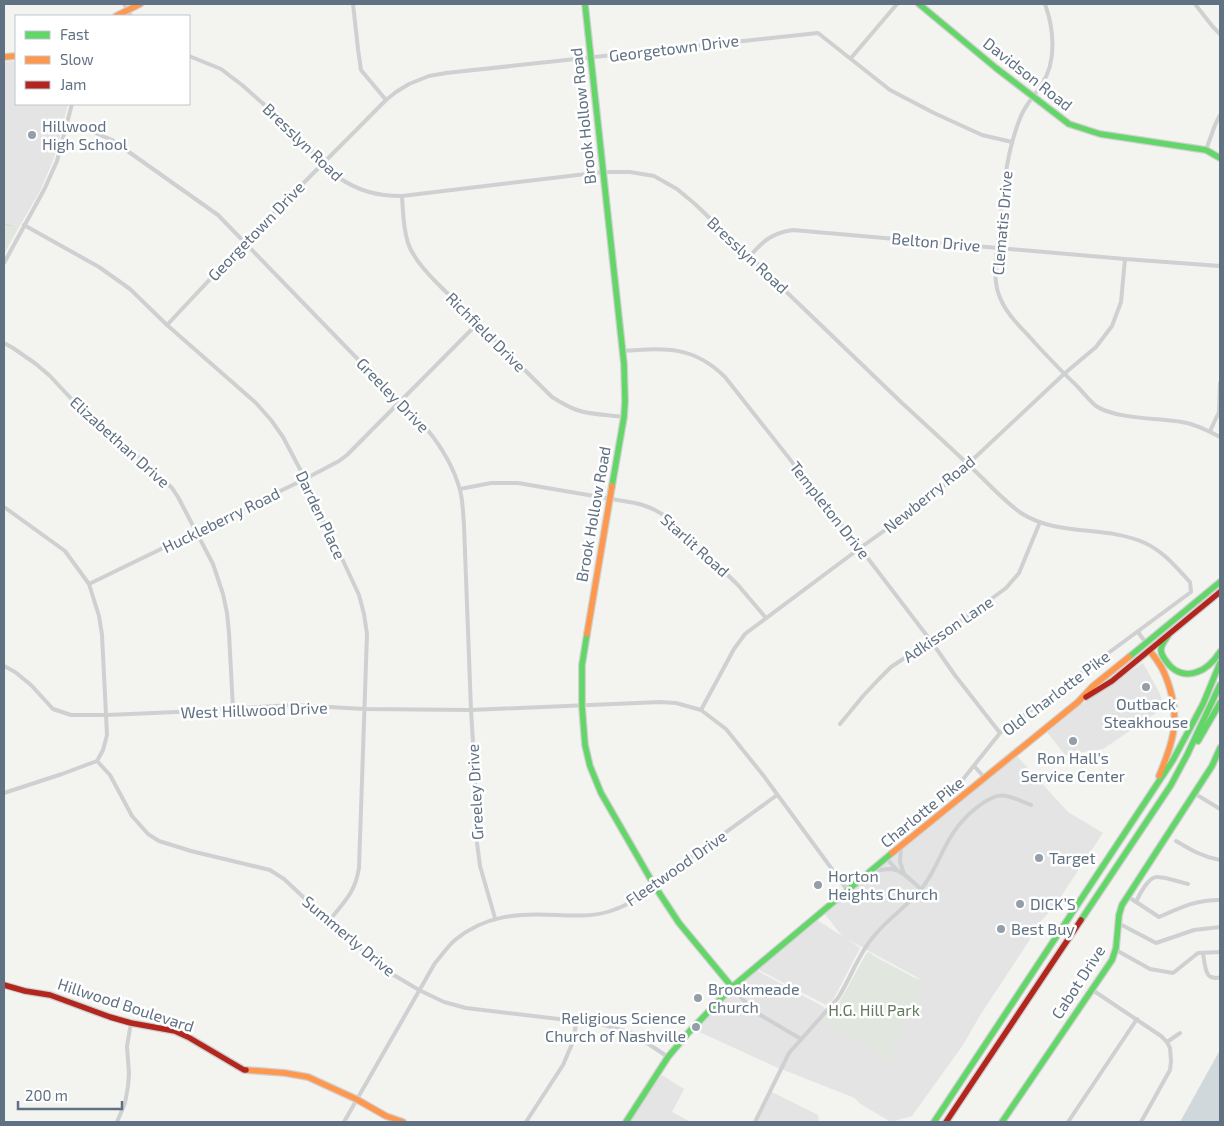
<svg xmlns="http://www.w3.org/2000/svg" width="1224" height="1126" viewBox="0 0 1224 1126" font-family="'Exo 2',sans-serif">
<rect width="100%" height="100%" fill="#f3f3f0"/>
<g fill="#e3e4e3">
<polygon points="16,61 16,104 68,104 56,152 49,170 40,191 19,227 11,222 4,219 4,62"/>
<polygon points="1143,663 1159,692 1165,707 1103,749 1065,755 1047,732 1076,708"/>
<polygon points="1016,755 1068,812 1103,833 1056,904 1042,920 1027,944 979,1017 963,1045 912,1116 891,1122 859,1103 855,1098 776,1067 695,1030 724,999 756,970 822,1006 881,1051 922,980 847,939 860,948 833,1000 826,1005 757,969 817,920 842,936 824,913"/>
<polygon points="662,1075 684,1089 672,1112 691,1122 629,1122 641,1102"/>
<polygon points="772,1092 818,1115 819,1122 757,1122"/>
</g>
<g fill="#e1e6de">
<polygon points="4,219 11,222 19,227 4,254"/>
<path d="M 868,952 L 871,953 L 874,956 L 915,978 L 923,980 L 890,1056 C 886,1062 881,1063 875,1062 L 879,1053 L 823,1023 L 825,1018 L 836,1007 L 844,994 L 866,954 Z"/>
</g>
<polygon fill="#d1d8db" points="1220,1050 1220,1122 1180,1122"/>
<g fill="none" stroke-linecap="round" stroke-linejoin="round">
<polyline stroke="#d1d8db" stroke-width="1" points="4,224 11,226"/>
<g stroke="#cfd0d1" stroke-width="8">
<g id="fast">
<polyline points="585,4 624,364 625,401 624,417 612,486"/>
<polyline points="919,4 996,68 1069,124 1100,134 1206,150 1220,158"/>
<polyline points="587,634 582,665 582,706 585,745 590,766 601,793 654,885 679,923 732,987"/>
<path d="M 1168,636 C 1165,640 1161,645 1161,650 C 1161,654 1163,657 1166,661 C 1173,671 1184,677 1197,672 C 1207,669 1214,661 1220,652"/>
<polyline points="1129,657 1220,582"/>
<polyline points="1198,741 1220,703"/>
<polyline points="1081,920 1171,785 1187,755 1220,685"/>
<polyline points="626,1122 668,1057 689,1032 732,987 892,853"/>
<polyline points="934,1122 1173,760 1203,704 1220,663"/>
<polyline points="1002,1122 1112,960 1116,948 1119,915 1122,905 1212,766 1220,748"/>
</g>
</g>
<g stroke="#cfd0d1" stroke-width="8">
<g id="slow">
<polyline points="116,16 140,4"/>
<polyline points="4,57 16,56"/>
<polyline points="587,634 612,486"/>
<path d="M 1150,651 C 1161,665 1165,672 1170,689 C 1180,722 1172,745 1159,776"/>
<polyline points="892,853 1078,702 1093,686 1129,657"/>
<polyline points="246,1070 285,1073 308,1077 356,1099 386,1116 403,1122"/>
</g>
</g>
<g stroke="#cfd0d1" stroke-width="8">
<g id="jam">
<polyline points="1086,697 1112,681 1220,592"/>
<polyline points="4,985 25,991 50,995 110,1017 131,1023 175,1031 188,1037 244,1070 246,1070"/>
<polyline points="946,1122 1081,920"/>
</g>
</g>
<g stroke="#cfd0d1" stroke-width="4">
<polyline points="124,4 131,16"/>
<polyline points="353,4 358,49 361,70 386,100"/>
<path d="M 1045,4 C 1054,29 1057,61 1042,84 C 1035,95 1026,104 1021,116 C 1005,154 1003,195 999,235 C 997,254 992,277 999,295 C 1006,315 1022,328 1035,343 C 1048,357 1061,371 1075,384 C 1082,391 1089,400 1096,406 C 1115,419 1159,418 1182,422 C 1195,424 1209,431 1220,437"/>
<polyline points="1195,4 1213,27 1220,34"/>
<path d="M 189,56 L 221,69 L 242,85 L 268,108 L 338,177 C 358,191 377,196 402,196 L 603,172 L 630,172 L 654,176 L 677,189 L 695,204 C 764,271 833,336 902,403 C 926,425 950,447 974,470 C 989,484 1004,501 1021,513 C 1058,537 1106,525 1145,543 C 1164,552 1176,567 1190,582 L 1191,592 L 1000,733 L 960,783"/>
<polyline points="851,58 897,4"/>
<path d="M 67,123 L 91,131 L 112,140 L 218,215 L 377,379 C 411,410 447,443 460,490 C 463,501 463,513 464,525 L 471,710 L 475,775 L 476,835 L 480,866 L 495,918"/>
<polyline points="1206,150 1215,125 1220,115"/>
<path d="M 402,196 C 403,211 403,228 408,243 C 413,258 425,271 436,282 L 552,397 C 560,402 568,407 577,410 C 591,415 609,415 624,417"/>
<path d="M 24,225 L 99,267 L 130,289 L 167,325 L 256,403 L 271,420 L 283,437 L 302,473 L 318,512 L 332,537 L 359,595 L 364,614 L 367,634 L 359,868 C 355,893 344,902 329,921"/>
<path d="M 750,256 C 763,241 772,233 793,230 L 1125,259 L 1220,266"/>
<polyline points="4,263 45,188 57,161 72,104"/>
<polyline points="167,325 244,243 386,100 396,92 409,84 429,76 446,73 818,33 890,90 934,113 982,135 1012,142"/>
<polyline points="4,343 13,348 36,364 50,376 78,406 149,466 172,488 178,497 213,564 223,594 227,613 229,633 233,709"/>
<path d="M 622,351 C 664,348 693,345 725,377 L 860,548 L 931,641 L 954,674 L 1000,733"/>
<polyline points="1210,431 1219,412 1220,383"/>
<path d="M 460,489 L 491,483 L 518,483 L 635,503 C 649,506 661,512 673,522 L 738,585 L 766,618"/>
<polyline points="4,507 65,551 89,584 99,616 102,635 107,735 103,750 97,761 62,774 4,793"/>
<polyline points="89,584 305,479 339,461 347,455 477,324"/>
<polyline points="1138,632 1146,643"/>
<polyline points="4,666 15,672 31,685 53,709 71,715 107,715 176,712 293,705 365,709 471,710 660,702 676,703 701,710 726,729 763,775 848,891"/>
<polyline points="701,710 734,649 745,634 860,548 930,498 968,464 1064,374 1096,347 1112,326 1121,302 1125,259"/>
<polyline points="840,724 863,696 878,680 891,667 968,616 1006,588 1019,573 1040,522"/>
<polyline points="97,761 110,775 132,816 148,834 159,841 191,851 270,870 284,879 347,938 366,953 392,974 419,990 444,1002 466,1008 601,1024 632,1033 668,1057"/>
<polyline points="974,766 985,778"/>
<polyline points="1194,793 1220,809"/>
<path d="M 1176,841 C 1191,850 1203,857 1220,860"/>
<polyline points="901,847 900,862 904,874"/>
<polyline points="886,858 897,870"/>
<path d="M 870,871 C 877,871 884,869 891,869 C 903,870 912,882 921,889"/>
<path d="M 1127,896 L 1159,917 C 1182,907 1195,900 1220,900"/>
<path d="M 1136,902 C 1139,895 1148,878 1156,877 C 1162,876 1181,882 1188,884"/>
<polyline points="1118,923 1156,943 1194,930 1220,927"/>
<polyline points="1116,950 1150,969 1173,973 1198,953 1220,952"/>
<path d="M 1203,953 C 1204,959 1205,975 1211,977 C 1214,978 1218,978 1220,977"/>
<polyline points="732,987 748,1005 757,1013 801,1039"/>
<polyline points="1091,989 1161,1036 1167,1042 1170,1048 1171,1061 1170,1070 1141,1122"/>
<polyline points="1167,1042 1180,1033"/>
<polyline points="117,1122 125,1103 128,1086 129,1074 127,1046 131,1023"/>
<path d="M 344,1122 L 435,963 C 442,955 448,946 455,940 C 485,915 519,913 556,915 C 576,916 597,917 616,909 C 636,902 655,884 672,871 C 707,846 742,821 777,795"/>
<polyline points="526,1122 563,1065 572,1044 577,1020"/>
<path d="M 755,1122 L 789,1053 L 838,998 C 851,978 858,954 874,936 C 889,917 911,904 925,884 C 935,870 941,853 950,838 C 960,821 976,805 994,797 C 1005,792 1020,801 1031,805"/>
<polyline points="1068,1122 1137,1019"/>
</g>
<use href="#fast" stroke="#63d668" stroke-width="5.5"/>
<use href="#slow" stroke="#ff974d" stroke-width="5.5"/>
<use href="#jam" stroke="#b3261e" stroke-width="5.5"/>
</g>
<g fill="#939ea9" stroke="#fff" stroke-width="2">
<circle cx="32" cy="135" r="5"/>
<circle cx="1146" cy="687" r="5"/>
<circle cx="1073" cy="741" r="5"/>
<circle cx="1039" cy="858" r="5"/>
<circle cx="818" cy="885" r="5"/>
<circle cx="1020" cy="904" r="5"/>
<circle cx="1001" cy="929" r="5"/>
<circle cx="698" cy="998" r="5"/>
<circle cx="696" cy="1027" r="5"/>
</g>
<g text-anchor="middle" stroke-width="5" stroke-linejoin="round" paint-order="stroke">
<g font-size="16" fill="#607183" stroke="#fff">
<text transform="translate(674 48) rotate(-7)" y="6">Georgetown Drive</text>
<text transform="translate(1028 74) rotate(38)" y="6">Davidson Road</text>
<text transform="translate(583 116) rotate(-96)" y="6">Brook Hollow Road</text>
<text transform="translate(303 142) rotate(44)" y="6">Bresslyn Road</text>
<text transform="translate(1002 223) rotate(-85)" y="6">Clematis Drive</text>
<text transform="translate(256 231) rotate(-46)" y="6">Georgetown Drive</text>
<text transform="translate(936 242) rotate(5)" y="6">Belton Drive</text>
<text transform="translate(748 255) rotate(43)" y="6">Bresslyn Road</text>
<text transform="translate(486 332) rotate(45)" y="6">Richfield Drive</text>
<text transform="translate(393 395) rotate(46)" y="6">Greeley Drive</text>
<text transform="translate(120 442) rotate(42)" y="6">Elizabethan Drive</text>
<text transform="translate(929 494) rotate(-39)" y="6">Newberry Road</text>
<text transform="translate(830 510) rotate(52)" y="6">Templeton Drive</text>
<text transform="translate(593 514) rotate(-80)" y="6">Brook Hollow Road</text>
<text transform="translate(321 515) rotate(65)" y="6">Darden Place</text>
<text transform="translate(221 520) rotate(-26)" y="6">Huckleberry Road</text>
<text transform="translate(695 545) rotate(42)" y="6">Starlit Road</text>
<text transform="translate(948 629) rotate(-34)" y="6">Adkisson Lane</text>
<text transform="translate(1056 693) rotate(-37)" y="6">Old Charlotte Pike</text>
<text transform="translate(254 710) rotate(-2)" y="6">West Hillwood Drive</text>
<text transform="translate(475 792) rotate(-93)" y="6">Greeley Drive</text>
<text transform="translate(922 812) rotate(-39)" y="6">Charlotte Pike</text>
<text transform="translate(676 868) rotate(-35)" y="6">Fleetwood Drive</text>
<text transform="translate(349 936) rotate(40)" y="6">Summerly Drive</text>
<text transform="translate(1078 982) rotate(-57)" y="6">Cabot Drive</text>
<text transform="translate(126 1005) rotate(18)" y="6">Hillwood Boulevard</text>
</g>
<g font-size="16" fill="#607183" stroke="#fff" text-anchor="start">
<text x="42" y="132">Hillwood<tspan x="42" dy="18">High School</tspan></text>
<text x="1146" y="710" text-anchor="middle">Outback<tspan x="1146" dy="18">Steakhouse</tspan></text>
<text x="1073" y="764" text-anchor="middle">Ron Hall's<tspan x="1073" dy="18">Service Center</tspan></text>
<text x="1049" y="864">Target</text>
<text x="828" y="882">Horton<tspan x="828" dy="18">Heights Church</tspan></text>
<text x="1030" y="910">DICK’S</text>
<text x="1011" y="935">Best Buy</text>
<text x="708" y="995">Brookmeade<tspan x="708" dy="18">Church</tspan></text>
<text x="686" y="1024" text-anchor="end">Religious Science<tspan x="686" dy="18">Church of Nashville</tspan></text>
</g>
<g font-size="16" fill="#637a5f" stroke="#fff">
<text x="874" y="1016">H.G. Hill Park</text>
</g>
</g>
<rect width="1224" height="1126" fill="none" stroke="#607183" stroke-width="10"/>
<rect x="15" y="15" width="175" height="90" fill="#ffffff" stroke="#bfc6cd"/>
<rect x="25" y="31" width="25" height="8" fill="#63d668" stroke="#bfc6cd"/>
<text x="60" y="40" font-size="15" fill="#607183">Fast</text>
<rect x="25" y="56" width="25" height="8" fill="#ff974d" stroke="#bfc6cd"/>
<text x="60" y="65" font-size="15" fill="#607183">Slow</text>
<rect x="25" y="81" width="25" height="8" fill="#b3261e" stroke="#bfc6cd"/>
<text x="60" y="90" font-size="15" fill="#607183">Jam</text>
<path d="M18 1101v8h104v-8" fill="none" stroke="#607183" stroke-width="2.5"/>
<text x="25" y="1101" font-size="15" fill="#607183" stroke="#ffffff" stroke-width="4" paint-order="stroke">200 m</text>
</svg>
